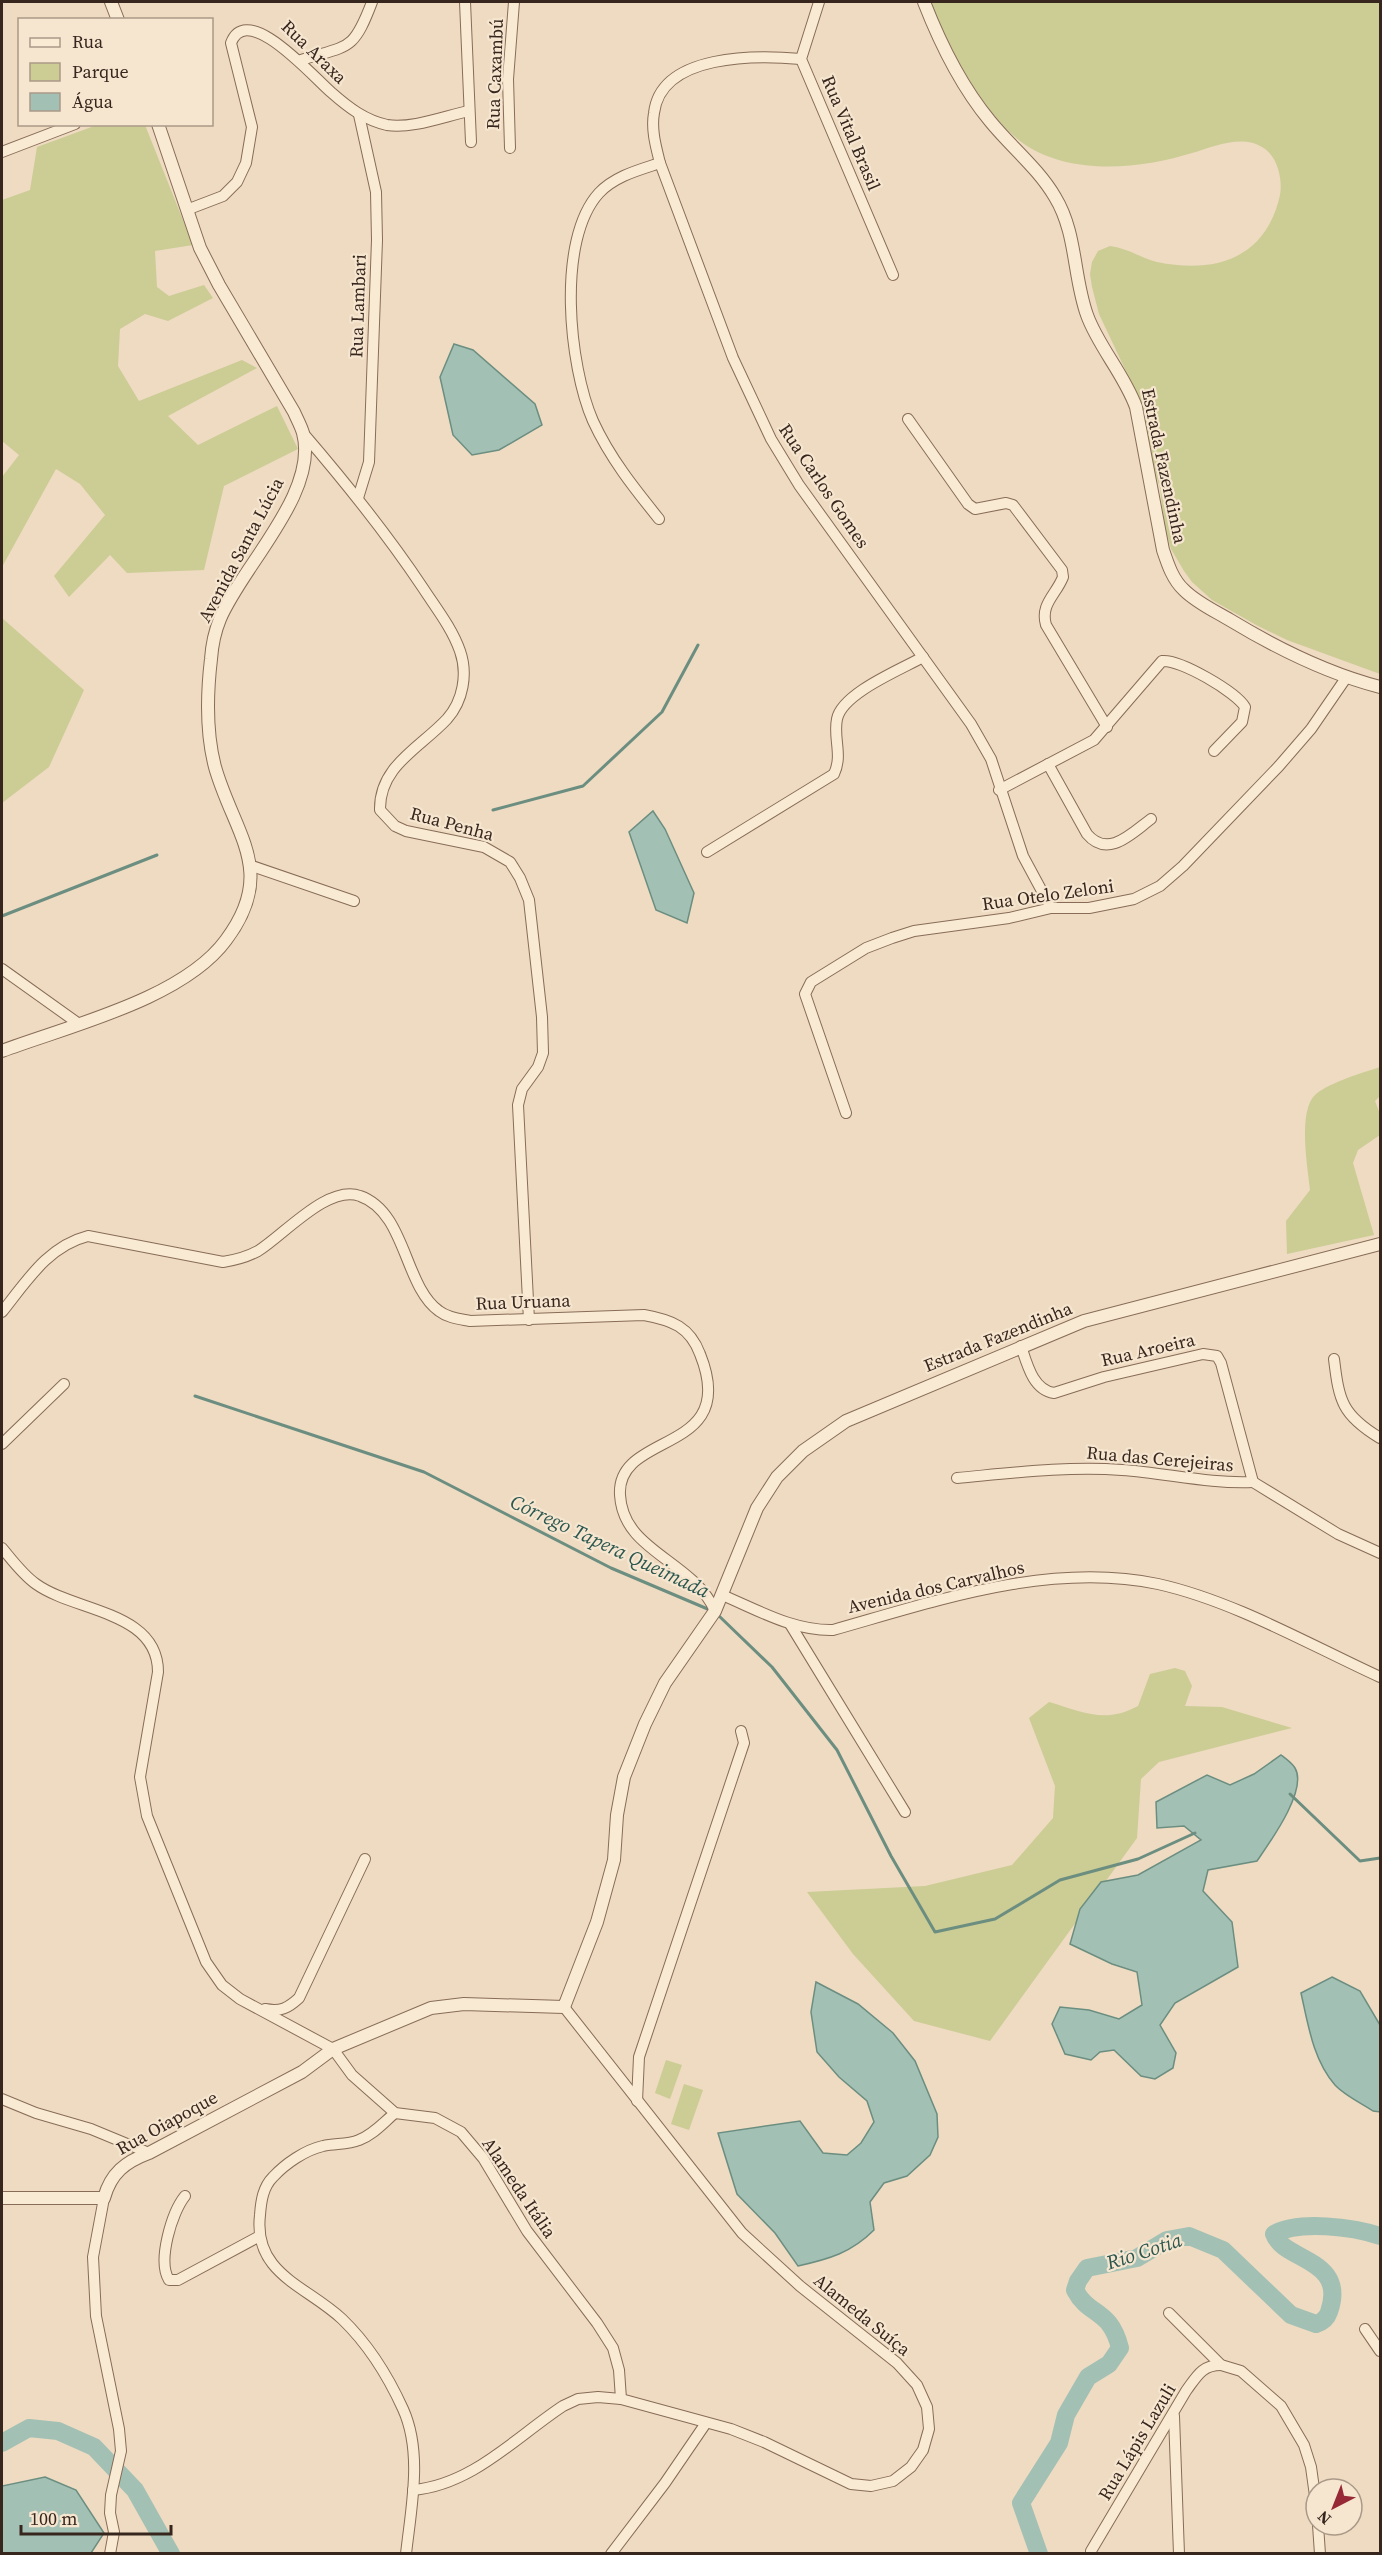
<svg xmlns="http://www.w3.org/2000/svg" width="1382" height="2555" viewBox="0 0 1382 2555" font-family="'Source Serif 4',serif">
<rect width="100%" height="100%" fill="#eedbc1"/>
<g fill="#cccc95">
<path d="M 929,2 L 1380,2 L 1380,674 L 1287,640 L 1258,626 L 1212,600 L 1192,582 L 1184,571 L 1171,549 L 1164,526 L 1160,488 L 1152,464 L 1140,401 L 1099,314 L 1092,287 L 1090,274 L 1092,262 L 1098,251 L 1110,246 C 1127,248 1141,258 1157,262 C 1215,274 1266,259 1280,195 C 1283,179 1277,155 1262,147 C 1242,134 1212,147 1192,153 C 1140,169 1072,176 1024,144 C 982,114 950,47 929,2 Z"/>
<polygon points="97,125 145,125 193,245 155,251 157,287 169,296 204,285 213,298 168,321 145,314 120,329 118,366 139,401 242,360 257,368 168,416 198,445 277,406 298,449 224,486 204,570 127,573 110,555 69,597 54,576 105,515 80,484 56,469 2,567 2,477 19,455 2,441 2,200 30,190 37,147"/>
<polygon points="2,618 84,690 49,767 2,803"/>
<path d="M 1380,1067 L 1380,1096 L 1375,1101 L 1380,1114 L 1380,1135 L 1358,1150 L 1353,1163 L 1374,1235 L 1287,1254 L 1286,1221 L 1310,1190 C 1308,1168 1297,1110 1316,1094 C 1331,1082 1362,1073 1380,1067 Z"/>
<path d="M 1175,1668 L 1185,1671 L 1192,1686 L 1185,1706 L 1222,1707 L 1292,1728 L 1159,1762 L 1141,1779 L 1137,1838 L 990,2041 L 914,2021 L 853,1954 L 807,1892 L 925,1886 L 1012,1865 L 1053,1818 L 1055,1786 L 1029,1718 L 1049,1702 C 1083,1712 1105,1724 1138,1706 L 1150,1674 Z"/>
<polygon points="666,2060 682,2065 670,2099 655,2093"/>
<polygon points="684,2084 703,2090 689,2130 671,2124"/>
</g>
<g fill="#a3c0b4" stroke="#6b8e81" stroke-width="1.5">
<polygon points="454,344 473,350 535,404 542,425 499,450 472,455 453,435 440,377"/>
<polygon points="653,811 665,829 694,893 687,923 656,910 629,832"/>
<path d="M 1281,1755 C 1285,1758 1292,1763 1295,1768 C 1308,1790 1270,1842 1257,1861 L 1208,1870 L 1203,1891 L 1232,1922 L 1238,1967 L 1175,2003 L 1160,2025 L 1176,2053 L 1173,2068 L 1155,2079 L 1141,2076 L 1114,2050 L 1100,2052 L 1091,2060 L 1065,2054 L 1052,2024 L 1060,2007 L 1089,2010 L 1119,2019 L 1142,2005 L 1137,1972 L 1112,1964 L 1070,1944 L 1080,1909 L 1101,1882 L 1138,1875 L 1201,1840 L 1184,1826 L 1157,1828 L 1156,1802 L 1207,1775 L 1230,1785 L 1254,1774 Z"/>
<path d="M 1332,1977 L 1360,1991 L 1380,2025 L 1380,2112 L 1373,2111 C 1361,2103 1344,2095 1335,2085 C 1313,2060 1308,2024 1301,1993 Z"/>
<path d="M 816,1982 L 858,2004 L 893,2033 L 915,2061 L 937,2114 L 938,2137 L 930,2155 L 907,2176 L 884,2183 L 870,2202 L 874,2230 C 851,2253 829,2259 798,2266 L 775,2233 L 737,2194 L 718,2133 L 800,2121 L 823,2153 L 847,2155 L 861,2143 L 874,2122 L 867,2101 L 839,2077 L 817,2052 L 811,2012 Z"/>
<polygon points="45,2477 76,2490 104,2533 91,2553 2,2553 2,2486"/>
</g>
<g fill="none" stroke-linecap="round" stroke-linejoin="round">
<g stroke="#6b8e81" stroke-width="3">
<polyline points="493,810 583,786 662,712 698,645"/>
<polyline points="2,916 157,855"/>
<polyline points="195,1396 424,1472 611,1568 710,1610"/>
<polyline points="718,1615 772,1667 837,1750 891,1856 935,1932 995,1919 1060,1880 1138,1859 1195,1833"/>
<polyline points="1290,1794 1360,1861 1380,1858"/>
</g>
<g stroke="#a3c0b4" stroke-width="18">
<polyline points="2,2443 29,2428 58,2431 94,2447 135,2490 171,2554"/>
<path d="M 1039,2554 L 1021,2503 L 1059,2443 L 1066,2415 L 1088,2377 L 1109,2364 L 1120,2348 C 1110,2308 1089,2317 1075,2290 L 1078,2281 L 1087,2268 L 1137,2258 L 1167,2240 L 1189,2236 L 1223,2250 L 1291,2315 L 1316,2324 C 1323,2322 1327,2318 1329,2312 C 1348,2258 1283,2261 1274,2234 C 1299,2220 1353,2227 1380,2236"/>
</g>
<g stroke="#886c58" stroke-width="12">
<g id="minor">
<polyline points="465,2 471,142"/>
<polyline points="819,2 801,59 893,275"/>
<path d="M 801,59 C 758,55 661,53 654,113 C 651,130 656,147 660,163 L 733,358 L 771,439 L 799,485 L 971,724 L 991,759 L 1023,856 L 1051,908"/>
<path d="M 301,60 C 349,45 353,52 372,2"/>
<polyline points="510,148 508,79 514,2"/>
<polyline points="2,152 75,124"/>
<path d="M 189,209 L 223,196 L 237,182 L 246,163 L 252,127 L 231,43 C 247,0 314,78 332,93 C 349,108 365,120 387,125 C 412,129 445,116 469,111"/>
<path d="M 908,419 L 968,504 L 975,509 L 1006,503 L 1013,505 L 1062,570 L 1063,577 C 1056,595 1040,604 1046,625 L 1107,727"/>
<path d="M 303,433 C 346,483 387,534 423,588 C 436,608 452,628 460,651 C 468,674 463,701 447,719 C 420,748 379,766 380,810 L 395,826 L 406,831 L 484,847 L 510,862 L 520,878 L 529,900 L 542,1017 L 543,1053 L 538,1067 L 522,1089 L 518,1105 L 529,1320"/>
<polyline points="358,498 369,462 377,240 376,192 359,115"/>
<path d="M 659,519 C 634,488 610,458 593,421 C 569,366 556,240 599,193 C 615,176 639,170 660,163"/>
<path d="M 1048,764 L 1087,834 C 1108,859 1132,833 1151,819"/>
<path d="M 999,790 L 1094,740 L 1162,661 C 1180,659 1236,692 1245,707 L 1242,722 L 1214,751"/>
<path d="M 707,852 L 834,774 C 843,755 833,738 837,719 C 842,693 902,669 923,657"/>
<polyline points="252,866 354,901"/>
<polyline points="2,969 79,1024"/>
<polyline points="846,1113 805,994 811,982 866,948 892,938 914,931 1009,918 1051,908 1089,908 1134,899 1160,886 1183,866 1279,766 1311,729 1346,678"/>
<path d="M 2,1312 C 26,1282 48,1246 88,1236 L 223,1262 C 236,1260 247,1257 258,1251 C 284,1235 328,1184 360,1196 C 406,1212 404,1286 439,1311 C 448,1318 460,1319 470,1321 L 644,1315 C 672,1320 690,1327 700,1354 C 741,1456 616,1430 620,1495 C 623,1552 693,1560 715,1611"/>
<path d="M 1021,1346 C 1027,1364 1033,1390 1054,1393 L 1104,1377 L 1203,1354 L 1217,1356 L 1221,1363 L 1253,1482"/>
<path d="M 1334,1359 C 1339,1401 1342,1415 1380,1438"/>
<polyline points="2,1444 64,1384"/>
<path d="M 957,1478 C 1012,1473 1067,1466 1122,1470 C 1166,1473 1209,1484 1253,1482"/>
<polyline points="1253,1482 1338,1534 1380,1553"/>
<path d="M 2,1548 C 12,1560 23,1575 36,1584 C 75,1612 158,1611 158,1672 L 140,1777 L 147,1816 L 206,1962 L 222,1985 L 240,1999 L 333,2049 L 352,2075 L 395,2113 L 435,2118 L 461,2132 L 483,2158 L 527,2231 L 597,2323 L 613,2348 L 619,2370 L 621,2399"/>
<path d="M 722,1595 C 758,1610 793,1631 833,1630 C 936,1601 1050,1561 1158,1584 C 1234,1601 1310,1645 1380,1677"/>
<polyline points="790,1624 905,1812"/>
<path d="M 265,2009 C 281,2012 288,2008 299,1998 L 365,1859"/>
<polyline points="2,2099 36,2113 91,2129 149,2153"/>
<polyline points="637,2101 639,2057 744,1743 741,1731"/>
<path d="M 395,2113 C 384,2122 373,2135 359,2140 C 347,2145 335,2143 323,2146 C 305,2150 285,2164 273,2177 C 263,2187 261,2201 260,2215 C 253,2274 307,2286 342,2319 C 368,2344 388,2376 403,2409 C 423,2453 411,2508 406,2554"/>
<path d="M 185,2196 C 172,2212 157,2261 169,2280 L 178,2280 L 258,2237"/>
<polyline points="104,2198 93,2257 96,2316 119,2429 121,2451 111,2495 110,2513 114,2532 110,2554"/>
<polyline points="1169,2313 1221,2365 1241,2371 1281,2406 1304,2445 1311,2467 1316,2503"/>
<polyline points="1365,2329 1380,2351"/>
<polyline points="1174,2416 1179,2554"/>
<path d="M 413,2490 C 472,2485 516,2437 563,2406 L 578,2399 L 598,2397 L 621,2399 L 731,2429 L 764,2442 L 851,2484 L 871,2486 L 893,2481 L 911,2467 L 923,2450 L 929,2429 L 927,2407 L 917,2385 L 897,2363 L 800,2286 L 742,2233 L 564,2007"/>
<polyline points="1318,2525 1320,2554"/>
<path d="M 1091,2551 L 1186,2391 C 1197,2376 1202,2365 1221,2365"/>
<polyline points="611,2554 665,2483 706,2423"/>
</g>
</g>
<g stroke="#886c58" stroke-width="14">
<g id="tertiary">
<polyline points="111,2 118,20"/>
<path d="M 924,2 C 940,43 961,86 990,121 C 1011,147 1038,168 1055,197 C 1077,233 1073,276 1087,315 C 1098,346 1124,374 1136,407 L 1163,550 C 1168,565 1173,580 1184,590 C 1197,603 1215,611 1230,620 C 1278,649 1326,673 1380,687"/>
<path d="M 2,1051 C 68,1026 183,999 226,940 C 278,871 234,834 215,767 C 206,733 207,693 211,659 C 212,645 215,631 220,619 C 242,566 319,493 303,433 C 301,426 297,419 294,412 L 219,285 L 200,248 L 158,124"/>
<path d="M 2,2198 L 104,2198 C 111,2173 125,2162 149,2153 L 302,2072 L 333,2049 L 431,2008 L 464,2004 L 564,2007 L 597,1922 L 614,1860 L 617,1815 L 624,1777 L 645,1724 L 665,1683 L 715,1611 L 757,1508 L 777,1477 L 803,1451 L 846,1421 L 1084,1321 L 1380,1244"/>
</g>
</g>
<use href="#minor" stroke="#f9ead4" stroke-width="10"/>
<use href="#tertiary" stroke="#f9ead4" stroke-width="12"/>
</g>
<g text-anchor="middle" stroke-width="4.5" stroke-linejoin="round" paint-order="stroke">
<g font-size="18" fill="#37261d" stroke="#f6e6d0">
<text transform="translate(314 52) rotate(44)" y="6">Rua Araxa</text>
<text transform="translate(495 74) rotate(-88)" y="6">Rua Caxambú</text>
<text transform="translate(851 133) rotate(67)" y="6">Rua Vital Brasil</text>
<text transform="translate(358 306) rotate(-88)" y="6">Rua Lambari</text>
<text transform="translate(1164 466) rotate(78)" y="6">Estrada Fazendinha</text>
<text transform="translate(824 486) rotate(56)" y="6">Rua Carlos Gomes</text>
<text transform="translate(241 550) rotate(-62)" y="6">Avenida Santa Lúcia</text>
<text transform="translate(452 824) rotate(15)" y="6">Rua Penha</text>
<text transform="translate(1048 895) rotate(-8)" y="6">Rua Otelo Zeloni</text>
<text transform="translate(523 1302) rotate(-2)" y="6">Rua Uruana</text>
<text transform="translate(998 1337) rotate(-22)" y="6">Estrada Fazendinha</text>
<text transform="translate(1148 1350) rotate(-13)" y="6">Rua Aroeira</text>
<text transform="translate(1160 1459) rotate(5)" y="6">Rua das Cerejeiras</text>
<text transform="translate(936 1587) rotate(-13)" y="6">Avenida dos Carvalhos</text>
<text transform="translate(167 2123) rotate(-29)" y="6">Rua Oiapoque</text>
<text transform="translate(519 2188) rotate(56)" y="6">Alameda Itália</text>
<text transform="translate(862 2315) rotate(39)" y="6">Alameda Suíça</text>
<text transform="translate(1137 2442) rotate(-59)" y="6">Rua Lápis Lazuli</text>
</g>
<g font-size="20" font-style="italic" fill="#2c574f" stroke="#f6e6d0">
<text transform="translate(610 1546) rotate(25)" y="7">Córrego Tapera Queimada</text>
<text transform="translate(1144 2251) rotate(-18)" y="7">Rio Cotia</text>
</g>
</g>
<rect width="1382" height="2555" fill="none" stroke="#37261d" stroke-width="6"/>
<rect x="18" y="18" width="195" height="108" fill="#f6e6d0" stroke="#aa9988" stroke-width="1.5"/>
<rect x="30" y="38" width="30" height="9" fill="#f9ead4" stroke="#aa9988" stroke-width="1.5"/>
<text x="72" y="48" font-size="18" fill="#37261d">Rua</text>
<rect x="30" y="63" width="30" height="18" fill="#cccc95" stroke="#aa9988" stroke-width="1.5"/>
<text x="72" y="78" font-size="18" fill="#37261d">Parque</text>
<rect x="30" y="93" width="30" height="18" fill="#a3c0b4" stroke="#aa9988" stroke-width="1.5"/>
<text x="72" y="108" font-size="18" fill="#37261d">Água</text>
<g transform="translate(1334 2507) rotate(222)"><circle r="28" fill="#f6e6d0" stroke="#aa9988" stroke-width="1.5"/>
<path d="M0-4.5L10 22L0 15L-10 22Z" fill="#972835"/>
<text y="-9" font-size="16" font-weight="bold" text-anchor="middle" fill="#37261d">N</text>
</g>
<path d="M21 2525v9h150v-9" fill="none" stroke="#37261d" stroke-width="3"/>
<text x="30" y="2525" font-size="18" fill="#37261d" stroke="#f6e6d0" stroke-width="4.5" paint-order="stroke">100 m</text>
</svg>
